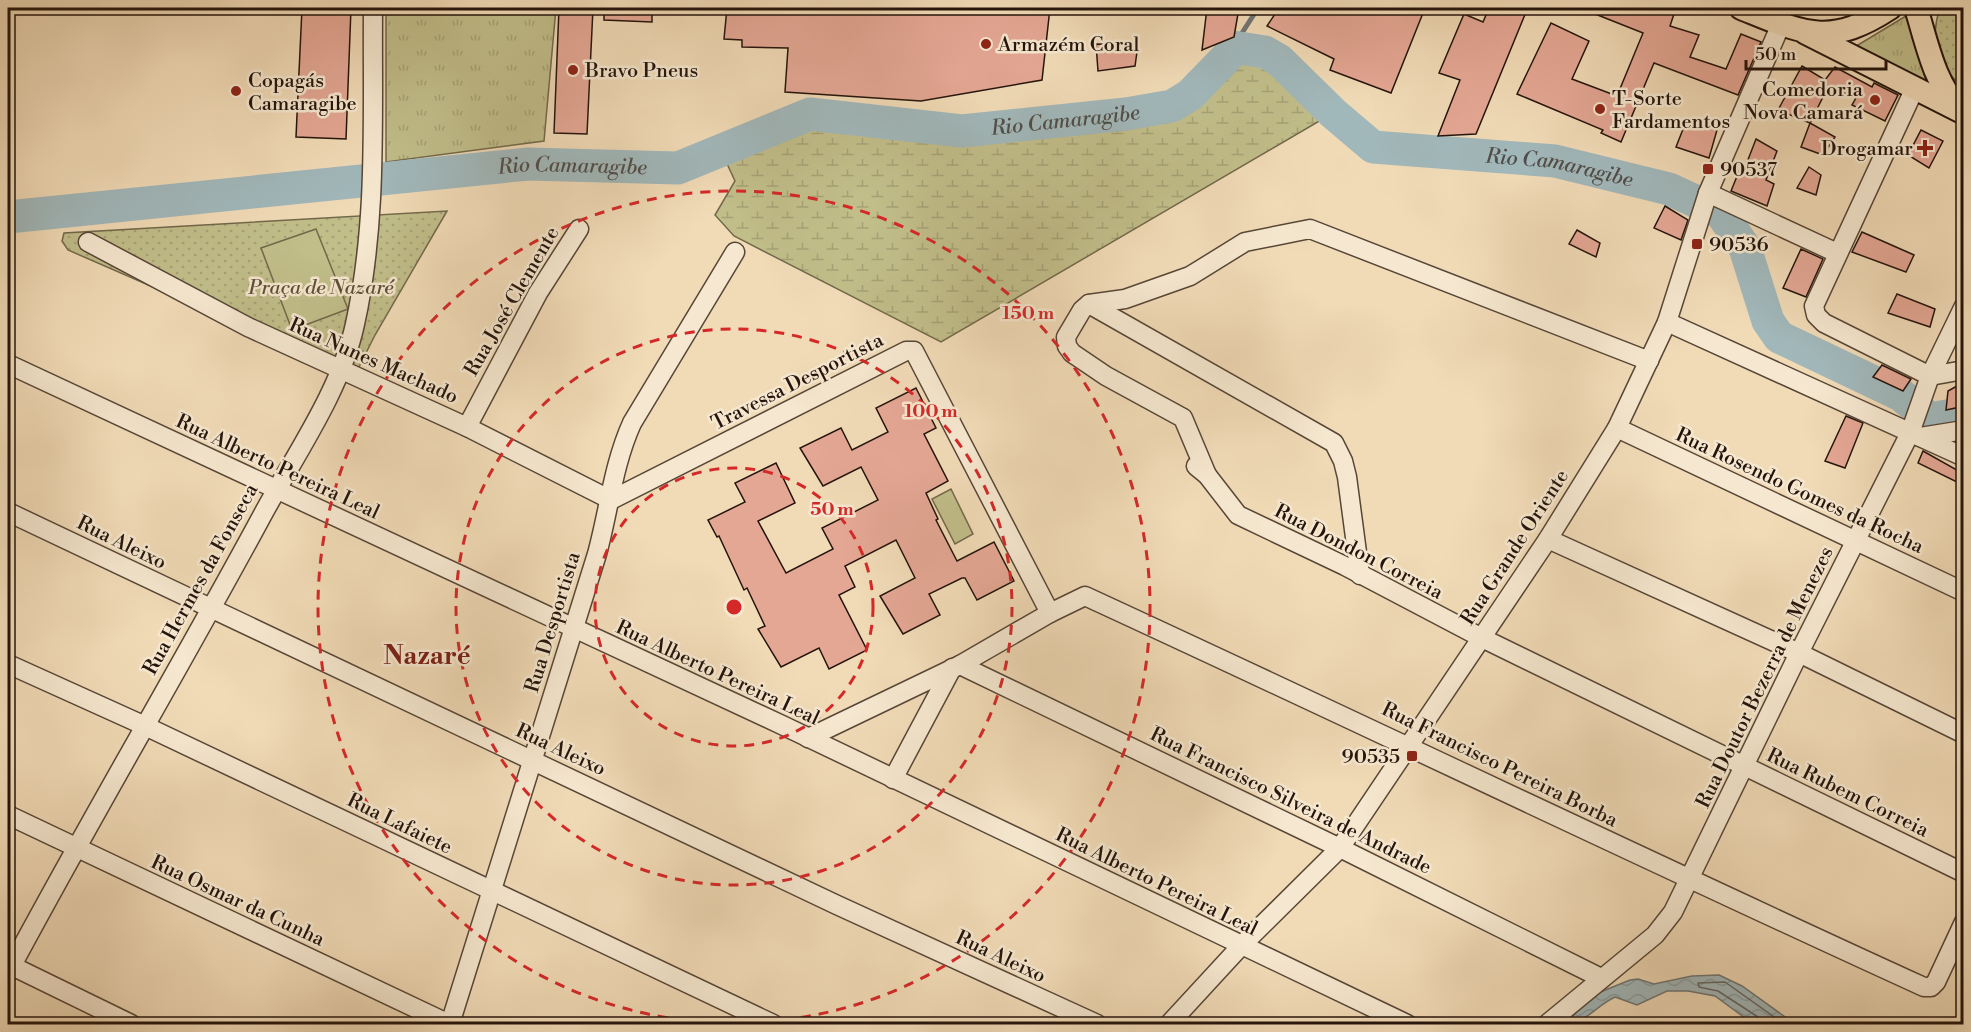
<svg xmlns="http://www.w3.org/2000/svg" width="1971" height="1032" viewBox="0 0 1971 1032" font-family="'Libre Bodoni',serif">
<defs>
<pattern id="grass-tufts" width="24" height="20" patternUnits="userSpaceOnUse" patternTransform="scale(1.5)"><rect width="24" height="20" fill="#c1be8a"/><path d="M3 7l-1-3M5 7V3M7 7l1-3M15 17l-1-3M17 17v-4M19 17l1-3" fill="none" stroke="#a6a276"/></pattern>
<pattern id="wetland-marsh" width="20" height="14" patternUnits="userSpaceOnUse" patternTransform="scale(1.5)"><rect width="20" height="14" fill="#c1be8a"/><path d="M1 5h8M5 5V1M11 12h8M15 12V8" fill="none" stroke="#a6a276"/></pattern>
<pattern id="park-dots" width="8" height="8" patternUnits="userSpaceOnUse" patternTransform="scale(1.5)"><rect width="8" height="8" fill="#c1be8a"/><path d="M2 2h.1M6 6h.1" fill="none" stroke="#a6a276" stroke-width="1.8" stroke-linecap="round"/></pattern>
<pattern id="water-waves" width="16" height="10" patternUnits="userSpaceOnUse" patternTransform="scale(1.5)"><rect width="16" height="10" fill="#a1b8bb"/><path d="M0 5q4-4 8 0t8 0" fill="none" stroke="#8a9da0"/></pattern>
</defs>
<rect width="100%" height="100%" fill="#f1dbb7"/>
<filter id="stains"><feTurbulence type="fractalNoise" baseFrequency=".00333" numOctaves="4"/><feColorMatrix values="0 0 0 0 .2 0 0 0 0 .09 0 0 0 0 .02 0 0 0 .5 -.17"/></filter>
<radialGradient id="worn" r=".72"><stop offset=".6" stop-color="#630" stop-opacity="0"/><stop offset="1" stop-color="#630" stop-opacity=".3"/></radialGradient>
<g fill="url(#grass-tufts)" stroke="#72694b" stroke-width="1.5">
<polygon points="386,8 556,8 544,141 386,162"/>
<polygon points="1906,16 1929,89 1853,48"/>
</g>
<polygon fill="url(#wetland-marsh)" stroke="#72694b" stroke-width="1.5" points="1233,47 1265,52 1279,60 1333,113 941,342 734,236 715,215 735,181 721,151 810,114 962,131 1126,114 1172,106 1190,95 1208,78"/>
<g fill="url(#park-dots)" stroke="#72694b" stroke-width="1.5">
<path d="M 1940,8 L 1963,8 L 1963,87 C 1937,66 1929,40 1940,8 Z"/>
<polygon points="447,211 375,335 355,375 68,250 62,241 64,233"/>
</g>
<g fill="#c1be8a" stroke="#72694b" stroke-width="1.5">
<polygon points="316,229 348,309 292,330 261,248"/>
<polygon points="951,489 973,534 955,544 932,499"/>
</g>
<path fill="url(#water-waves)" stroke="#6f7675" stroke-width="1.5" d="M 1719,975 L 1742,986 L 1795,1024 L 1762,1024 L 1745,1018 L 1715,996 L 1688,991 L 1667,991 L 1637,1005 L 1615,997 C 1597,1005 1585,1024 1565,1024 L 1593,995 L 1630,980 L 1638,979 L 1654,984 L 1692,976 Z"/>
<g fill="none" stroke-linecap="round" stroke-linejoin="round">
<polyline stroke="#626664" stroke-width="1.5" points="1761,1024 1758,1017 1718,991 1699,987 1698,983 1725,982 1784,1024"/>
<polyline stroke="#6f7675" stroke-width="5" points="1233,47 1258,8"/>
<path stroke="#a1b8bb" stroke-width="33" id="s1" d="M 8,217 L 528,164 L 678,168 L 810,114 L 962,131 L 1126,114 L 1172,106 L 1190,95 L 1228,56 L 1233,47 L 1265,52 L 1279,60 L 1333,113 L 1373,147 L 1555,161 L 1669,189 L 1721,213 L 1745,248 L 1768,321 L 1779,337 L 1901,395 L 1930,419 L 1964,413"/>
</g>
<g fill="#e4a794" stroke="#24140c" stroke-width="1.5">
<polygon points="302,8 351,8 346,139 296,137"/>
<polygon points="559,8 593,8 587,134 554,133"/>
<polygon points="604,8 652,8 652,22 604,20"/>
<polygon points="727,8 1050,8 1042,80 921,101 785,92 788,48 742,47 742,40 724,39"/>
<polygon points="1207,8 1239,8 1234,37 1202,50"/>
<polygon points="1279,8 1425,8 1391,93 1330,70 1334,59 1267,26"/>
<polygon points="1489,8 1517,8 1526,12 1476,134 1438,136 1460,80 1439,73 1464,14 1483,22"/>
<polygon points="1580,8 1658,8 1674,14 1670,26 1699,35 1690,57 1726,69 1741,34 1761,42 1738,95 1654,63 1621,142 1601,133 1603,130 1517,94 1551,23 1589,41 1572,79 1617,96 1643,33"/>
<polygon points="1096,44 1138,45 1135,66 1098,71"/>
<polygon points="1802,66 1825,80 1835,67 1872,87 1874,83 1898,95 1885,121 1852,105 1856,98 1828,87 1810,123 1778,110"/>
<polygon points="1687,119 1717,130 1709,158 1676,147"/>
<polygon points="1810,123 1835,137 1823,155 1801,147"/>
<polygon points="1921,130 1943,141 1929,168 1908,155"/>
<polygon points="1756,139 1777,151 1766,180 1774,184 1767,206 1731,191 1740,169 1744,170"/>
<polygon points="1809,167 1821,175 1816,195 1797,188"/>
<polygon points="1665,206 1688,220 1681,240 1654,228"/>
<polygon points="1577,230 1600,243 1596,257 1569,244"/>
<polygon points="1862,232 1914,255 1906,272 1852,252"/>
<polygon points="1801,249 1823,259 1806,297 1783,288"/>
<polygon points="1897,294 1935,309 1930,327 1888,313"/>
<polygon points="1882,365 1911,379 1903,391 1873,377"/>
<polygon points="1964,382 1964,398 1960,407 1946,410 1948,391"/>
<polygon points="916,388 936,428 924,434 948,481 926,493 938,519 936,520 957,561 994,542 1014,581 977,600 965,578 962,578 929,594 940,615 903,634 880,596 915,578 896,540 845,566 855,587 839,595 867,650 829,669 819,648 781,667 758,629 765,626 747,588 744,590 719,536 717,537 708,520 745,502 735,483 776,463 795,503 758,521 786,573 833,549 822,528 878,500 861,467 823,486 800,448 841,428 852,450 888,432 876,408"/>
<polygon points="1846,416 1863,423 1845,468 1825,461"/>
<polygon points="1923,451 1964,474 1959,483 1918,463"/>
</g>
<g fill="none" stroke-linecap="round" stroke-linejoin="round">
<g stroke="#574637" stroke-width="21">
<g id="minor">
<polyline points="1914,90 1814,306 1816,315 1824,323 1930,376 1964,370"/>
<polyline points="1708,193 1837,253"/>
<polyline points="88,242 248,327 467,427 611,500 906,351 914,351 1050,613 960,665 808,738"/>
<polyline points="1089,304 1334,443 1343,461 1347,477 1360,575"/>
<polyline points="1667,322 1964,457"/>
<polyline points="8,364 782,725 1407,1024"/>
<polyline points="467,427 538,293 579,229"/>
<polyline points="1617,428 1964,592"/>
<polyline points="1920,437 1964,430"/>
<polyline points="1196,466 1207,475 1238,515 1345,566 1482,638 1964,873"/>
<polyline points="1207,475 1183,418 1106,376 1072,353 1067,346 1066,337 1082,310 1089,304 1125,299 1190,276 1245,242 1310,229 1649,361"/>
<polyline points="8,512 837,905 1097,1024"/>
<polyline points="1548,539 1799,653 1964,734"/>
<path d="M 1050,613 L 1085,596 C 1365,725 1643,859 1924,987 L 1931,987 L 1936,982 L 1964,922"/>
<polyline points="8,664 143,725 773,1024"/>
<polyline points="960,665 1340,848 1601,978"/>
<polyline points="893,779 952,668"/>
<polyline points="8,815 449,1024"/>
<polyline points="8,964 131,1024"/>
<path d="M 8,973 C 90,819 180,668 263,514 C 295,455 341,390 355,324 C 378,221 372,113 373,8"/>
<path d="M 450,1024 L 597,554 C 609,510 613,465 632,423 L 735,252"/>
<polyline points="1169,1024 1240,947 1340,848 1548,539 1617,428 1667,322 1708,193 1781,24"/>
<polyline points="1547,1024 1655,935 1673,912 1799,653 1910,433 1930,376 1964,306"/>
</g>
</g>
<g stroke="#24140c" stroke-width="26">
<g id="major">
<path d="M 1741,8 C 1803,33 1829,48 1890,8"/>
<path d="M 1916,8 C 1927,43 1934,83 1960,110"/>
<polyline points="1806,33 1964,113"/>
</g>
</g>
<use href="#minor" stroke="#f6e8d0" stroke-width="18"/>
<use href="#major" stroke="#f1dbb7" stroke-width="22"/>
</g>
<g fill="none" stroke="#d62828" stroke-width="3" stroke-dasharray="10 8">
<circle cx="734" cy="607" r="139"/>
<circle cx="734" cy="607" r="278"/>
<circle cx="734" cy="607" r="416"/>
</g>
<g fill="#8f2418" stroke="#f6e8d0" stroke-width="2">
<circle cx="986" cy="44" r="6"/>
<circle cx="573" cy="70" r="6"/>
<circle cx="236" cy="91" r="6"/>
<circle cx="1875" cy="100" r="6"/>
<circle cx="1600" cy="109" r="6"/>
<path d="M1922 139h6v6h6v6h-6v6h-6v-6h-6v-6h6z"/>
<rect x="1702" y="163" width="12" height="12" rx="3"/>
<rect x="1691" y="238" width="12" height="12" rx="3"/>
<rect x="1406" y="750" width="12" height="12" rx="3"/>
</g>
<g text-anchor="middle" stroke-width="5" stroke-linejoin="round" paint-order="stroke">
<g font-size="20" fill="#24140c" stroke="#f6e8d0" text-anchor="start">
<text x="998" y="51">Armazém Coral</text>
<text x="585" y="77">Bravo Pneus</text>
<text x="248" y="87">Copagás<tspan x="248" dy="23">Camaragibe</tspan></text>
<text x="1863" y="96" text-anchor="end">Comedoria<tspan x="1863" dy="23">Nova Camará</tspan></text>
<text x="1612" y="105">T-Sorte<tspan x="1612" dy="23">Fardamentos</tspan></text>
<text x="1913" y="155" text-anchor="end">Drogamar</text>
<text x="1720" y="176">90537</text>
<text x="1709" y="251">90536</text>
<text x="1400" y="763" text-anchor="end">90535</text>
</g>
<g font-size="20" font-style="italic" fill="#5b5038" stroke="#f6e8d0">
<text x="321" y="294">Praça de Nazaré</text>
</g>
<g font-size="20" fill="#24140c" stroke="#f6e8d0">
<text transform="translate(511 301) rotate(-60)" y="7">Rua José Clemente</text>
<text transform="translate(374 360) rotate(24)" y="7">Rua Nunes Machado</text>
<text transform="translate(797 381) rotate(-27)" y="7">Travessa Desportista</text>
<text transform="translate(278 466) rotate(25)" y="7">Rua Alberto Pereira Leal</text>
<text transform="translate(1800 490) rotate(25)" y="7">Rua Rosendo Gomes da Rocha</text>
<text transform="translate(122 542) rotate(26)" y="7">Rua Aleixo</text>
<text transform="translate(1514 547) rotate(-57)" y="7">Rua Grande Oriente</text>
<text transform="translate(1359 551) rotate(27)" y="7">Rua Dondon Correia</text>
<text transform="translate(200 579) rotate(-61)" y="7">Rua Hermes da Fonseca</text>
<text transform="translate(552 622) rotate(-73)" y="7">Rua Desportista</text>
<text transform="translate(718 672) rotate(25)" y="7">Rua Alberto Pereira Leal</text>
<text transform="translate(1764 677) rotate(-64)" y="7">Rua Doutor Bezerra de Menezes</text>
<text transform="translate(561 749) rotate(25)" y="7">Rua Aleixo</text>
<text transform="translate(1500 764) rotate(26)" y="7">Rua Francisco Pereira Borba</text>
<text transform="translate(1848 792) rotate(26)" y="7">Rua Rubem Correia</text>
<text transform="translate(1291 800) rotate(26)" y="7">Rua Francisco Silveira de Andrade</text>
<text transform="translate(400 823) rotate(26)" y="7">Rua Lafaiete</text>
<text transform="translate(1157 881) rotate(26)" y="7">Rua Alberto Pereira Leal</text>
<text transform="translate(238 900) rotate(25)" y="7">Rua Osmar da Cunha</text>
<text transform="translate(1001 956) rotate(25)" y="7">Rua Aleixo</text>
</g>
<g font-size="21" font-style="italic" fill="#504d49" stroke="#f6e8d0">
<text dy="7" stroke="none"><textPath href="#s1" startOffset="1072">Rio Camaragibe</textPath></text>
<text dy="7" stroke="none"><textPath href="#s1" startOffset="567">Rio Camaragibe</textPath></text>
<text dy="7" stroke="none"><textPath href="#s1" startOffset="1630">Rio Camaragibe</textPath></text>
</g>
<g font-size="26" font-weight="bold" fill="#7a1f14" stroke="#f6e8d0">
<text x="427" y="664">Nazaré</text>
</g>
</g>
<circle cx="734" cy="607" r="9" fill="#d62828" stroke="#f6e8d0" stroke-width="3"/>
<g font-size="18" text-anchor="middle" font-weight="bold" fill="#d62828" stroke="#f6e8d0" stroke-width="5" stroke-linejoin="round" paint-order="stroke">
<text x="1028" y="319">150 m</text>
<text x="931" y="417">100 m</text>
<text x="832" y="515">50 m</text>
</g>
<rect width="1971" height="1032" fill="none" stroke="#f1dbb7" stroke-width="30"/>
<rect x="9" y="9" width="1953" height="1014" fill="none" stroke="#24140c" stroke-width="3"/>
<rect x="15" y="15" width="1941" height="1002" fill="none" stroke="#24140c" stroke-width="1.5"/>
<path d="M1746 60v9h140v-9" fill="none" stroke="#24140c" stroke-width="3"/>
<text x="1755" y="60" font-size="18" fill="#24140c" stroke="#f6e8d0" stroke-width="4.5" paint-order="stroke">50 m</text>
<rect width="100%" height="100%" filter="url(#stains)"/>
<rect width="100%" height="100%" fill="url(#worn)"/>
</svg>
